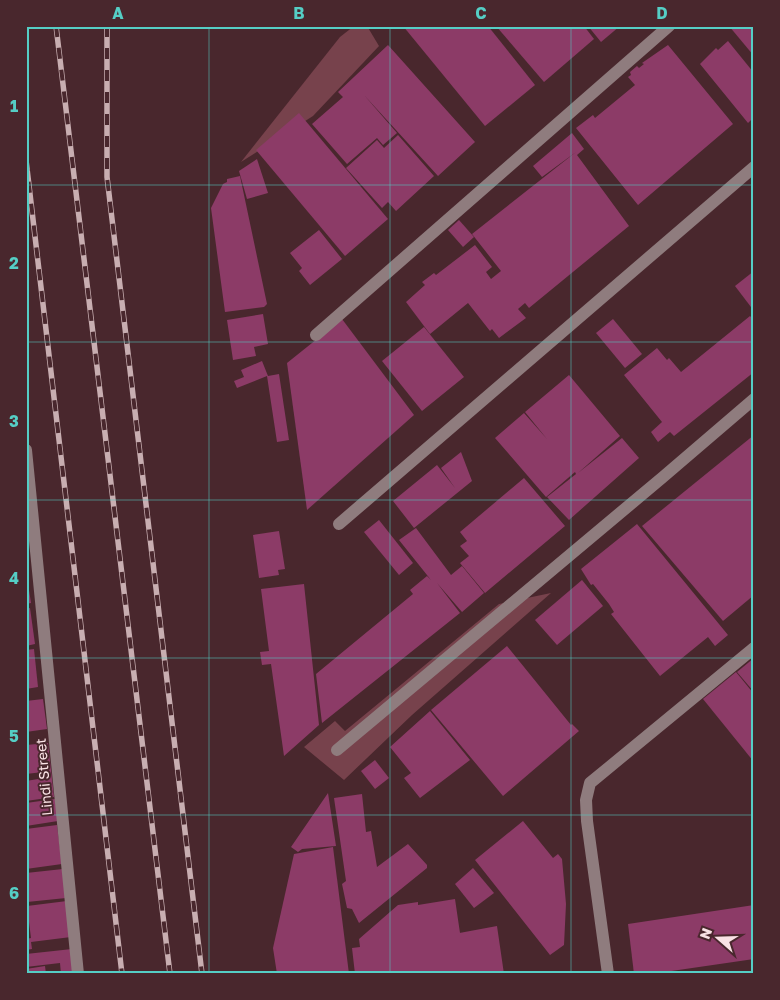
<svg xmlns="http://www.w3.org/2000/svg" width="780" height="1000" viewBox="0 0 780 1000" font-family="'Golos Text',sans-serif">
<rect width="100%" height="100%" fill="#49272d"/>
<g fill="#77424c">
<polygon points="354,26 367,26 379,46 313,116 241,162 340,37"/>
<polygon points="551,593 412,715 344,780 304,747 335,721 345,731 499,604"/>
</g>
<g fill="#8c3b67">
<polygon points="403,26 488,26 535,85 485,126"/>
<polygon points="496,26 584,26 594,39 544,82"/>
<polygon points="588,26 620,26 601,42"/>
<polygon points="729,26 754,26 754,56"/>
<polygon points="728,41 754,73 754,117 748,123 700,64 716,48 718,50"/>
<polygon points="388,45 475,142 438,176 364,95 397,133 383,145 377,138 347,164 312,124 343,97 338,92"/>
<polygon points="668,45 733,124 638,205 576,128 593,115 595,118 635,85 628,77 631,75 630,72 637,66 639,68 644,64 642,63"/>
<polygon points="299,113 388,219 345,256 256,150"/>
<polygon points="572,133 584,149 577,155 629,226 529,308 525,303 518,309 526,318 499,338 492,329 490,331 468,303 430,334 406,302 425,285 422,282 434,273 436,275 475,245 492,267 486,272 491,279 501,271 472,234 576,152 542,177 533,166"/>
<polygon points="398,135 434,176 396,211 388,202 382,208 346,168 377,140 384,148"/>
<polygon points="257,159 268,193 247,199 239,171"/>
<polygon points="240,176 267,304 264,307 225,312 211,208 223,184 227,182 227,179"/>
<polygon points="459,220 474,237 463,247 448,230"/>
<polygon points="319,230 342,259 310,285 299,271 302,268 290,253"/>
<polygon points="754,271 754,311 735,286"/>
<polygon points="263,314 268,344 254,347 256,356 233,360 227,320"/>
<polygon points="750,316 754,320 754,372 674,436 670,432 658,442 651,432 662,422 624,375 657,348 667,360 669,358 681,372"/>
<polygon points="342,319 414,415 307,510 287,363"/>
<polygon points="613,319 642,354 625,368 596,333"/>
<polygon points="424,327 464,377 422,411 382,361"/>
<polygon points="262,361 268,376 279,374 289,440 277,442 267,376 237,388 234,381 244,377 241,370"/>
<polygon points="569,375 620,436 578,473 622,438 639,458 569,520 547,497 576,474 575,472 546,497 495,438 524,413 547,439 525,412"/>
<polygon points="754,435 754,595 723,621 642,526"/>
<polygon points="461,452 472,481 414,528 393,501 437,465 455,488 441,468"/>
<polygon points="524,478 565,526 485,593 460,563 469,556 460,546 467,541 460,532"/>
<polygon points="379,520 413,563 399,575 364,532"/>
<polygon points="637,524 728,635 715,646 708,637 660,676 611,614 614,612 609,604 593,584 591,585 581,569"/>
<polygon points="416,528 451,575 462,566 484,593 462,612 437,583 460,613 322,723 316,674 413,594 410,590 427,576 431,580 399,540"/>
<polygon points="279,531 285,569 278,570 279,575 259,578 253,535"/>
<polygon points="26,571 31,603 26,604"/>
<polygon points="582,580 603,606 557,645 535,620"/>
<polygon points="304,584 319,725 284,756 271,664 262,665 260,652 269,651 261,589"/>
<polygon points="30,608 35,644 26,646 26,609"/>
<polygon points="507,646 571,725 572,724 579,731 503,796 431,710"/>
<polygon points="34,649 38,687 26,689 26,650"/>
<polygon points="754,658 754,692 737,672"/>
<polygon points="736,672 754,694 754,762 703,699"/>
<polygon points="43,699 47,729 26,732 26,701"/>
<polygon points="430,711 470,760 420,798 404,778 411,773 390,747"/>
<polygon points="48,743 54,797 26,801 26,781 44,778 43,772 26,774 26,745"/>
<polygon points="375,760 389,778 375,789 361,771"/>
<polygon points="328,793 336,846 302,849 298,852 291,847"/>
<polygon points="362,794 366,832 371,831 377,867 408,844 427,865 427,868 359,923 352,909 347,908 342,884 346,881 334,798"/>
<polygon points="55,799 58,821 26,826 26,803"/>
<polygon points="523,821 553,858 558,854 562,859 566,904 564,945 550,955 475,860"/>
<polygon points="57,825 62,864 26,869 26,829"/>
<polygon points="333,847 349,974 277,974 273,948 294,854"/>
<polygon points="473,868 494,893 474,908 455,884"/>
<polygon points="63,869 66,898 27,902 26,873"/>
<polygon points="455,899 460,933 443,936 454,934 497,926 504,974 355,974 352,948 360,947 359,939 398,905 418,902 418,905"/>
<polygon points="67,901 71,937 31,942 32,949 26,950 26,939 31,938 27,906"/>
<polygon points="754,905 754,959 651,974 634,974 628,924"/>
<polygon points="72,949 75,974 61,974 60,963 26,967 26,954"/>
<polygon points="45,966 46,974 26,974 26,969"/>
</g>
<g fill="none" stroke-linecap="round" stroke-linejoin="round">
<g stroke="#8f7c7e" stroke-width="12">
<polyline points="316,335 669,26"/>
<polyline points="26,450 78,974"/>
<polyline points="339,524 754,167"/>
<polyline points="337,750 663,477 754,399"/>
<polyline points="608,974 587,821 586,800 590,783 754,648"/>
</g>
<g stroke="#c8aeb1" stroke-width="5.5">
<g id="rail">
<polyline points="56,26 170,974"/>
<polyline points="107,26 107,177 202,974"/>
<polyline points="26,160 122,974"/>
</g>
</g>
<use href="#rail" stroke="#49272d" stroke-width="4" stroke-dasharray="11" stroke-linecap="butt"/>
</g>
<path fill="none" stroke="#55cec5" stroke-width="1" stroke-opacity="0.55" d="M 209,26 L 209,974M 390,26 L 390,974M 571,26 L 571,974M 26,185 L 754,185M 26,342 L 754,342M 26,500 L 754,500M 26,658 L 754,658M 26,815 L 754,815"/>
<g text-anchor="middle" stroke-width="4" stroke-linejoin="round" paint-order="stroke">
<g font-size="14" fill="#f9e2e5" stroke="#49272d">
<text transform="translate(44 777) rotate(-95)" y="5">Lindi Street</text>
</g>
</g>
<rect width="780" height="1000" fill="none" stroke="#49272d" stroke-width="55"/>
<g transform="translate(718 938) rotate(290)" stroke="#49272d" stroke-width="4" paint-order="stroke">
<path d="M0-4L9 19L0 12L-9 19Z" fill="#f9e2e5"/>
<text y="-8" font-size="14" font-weight="bold" text-anchor="middle" fill="#f9e2e5">N</text>
</g>
<rect x="28" y="28" width="724" height="944" fill="none" stroke="#55cec5" stroke-width="2"/>
<g font-size="16" text-anchor="middle" font-weight="bold" fill="#55cec5">
<text x="118" y="19">A</text>
<text x="299" y="19">B</text>
<text x="481" y="19">C</text>
<text x="662" y="19">D</text>
<text x="14" y="112">1</text>
<text x="14" y="269">2</text>
<text x="14" y="427">3</text>
<text x="14" y="584">4</text>
<text x="14" y="742">5</text>
<text x="14" y="899">6</text>
</g>
</svg>
